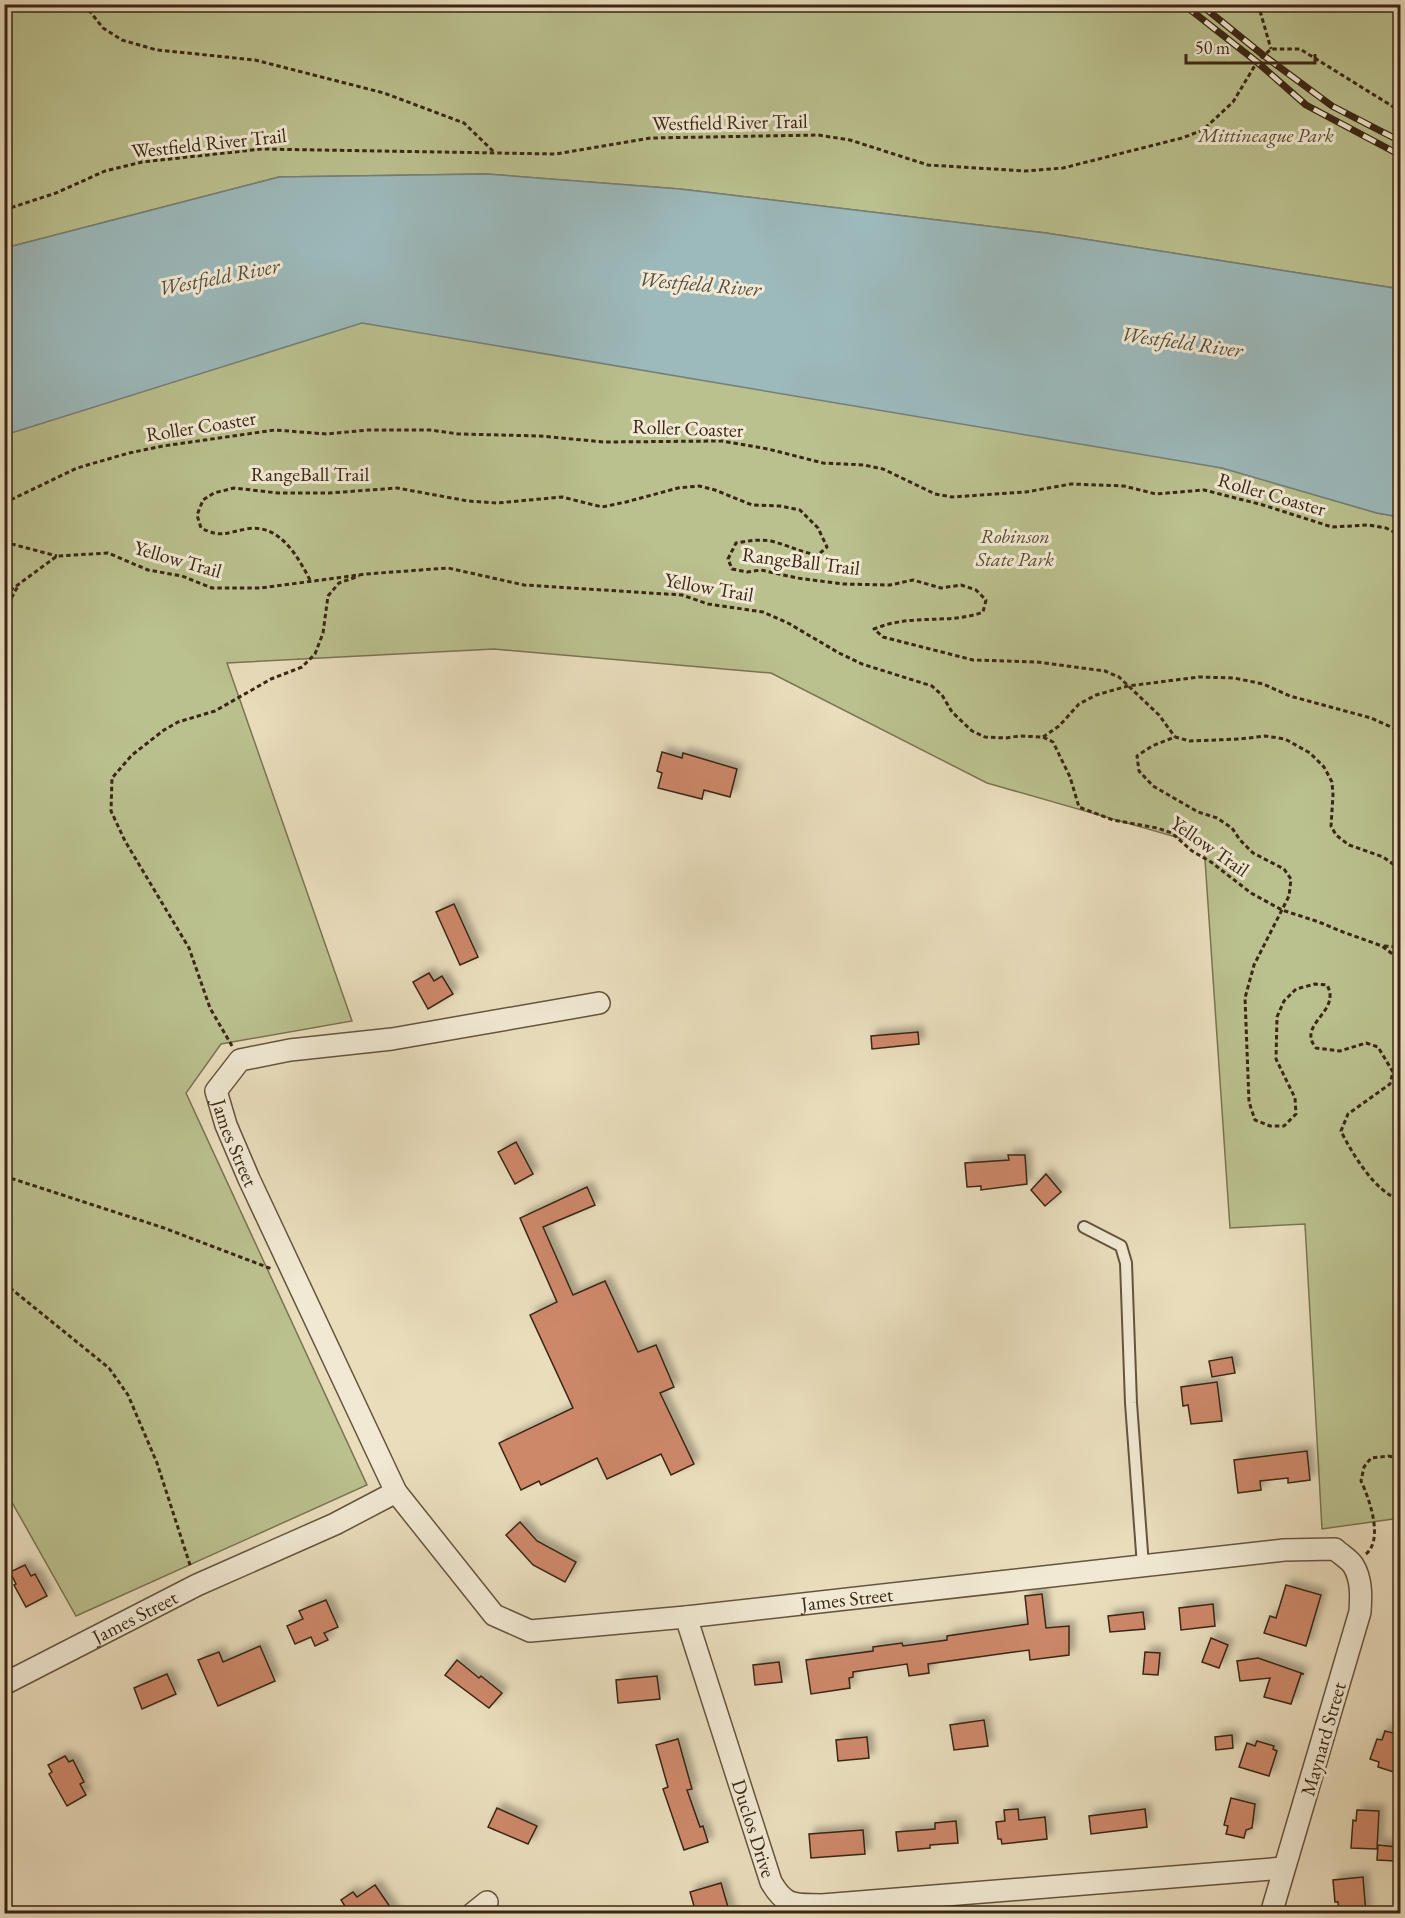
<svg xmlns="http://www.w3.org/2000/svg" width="1405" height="1918" viewBox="0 0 1405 1918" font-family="'EB Garamond',serif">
<defs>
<filter id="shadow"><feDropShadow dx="5.5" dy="-5.5" stdDeviation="3" flood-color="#0004"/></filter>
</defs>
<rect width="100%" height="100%" fill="#e9ddbc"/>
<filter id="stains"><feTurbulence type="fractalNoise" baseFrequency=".00333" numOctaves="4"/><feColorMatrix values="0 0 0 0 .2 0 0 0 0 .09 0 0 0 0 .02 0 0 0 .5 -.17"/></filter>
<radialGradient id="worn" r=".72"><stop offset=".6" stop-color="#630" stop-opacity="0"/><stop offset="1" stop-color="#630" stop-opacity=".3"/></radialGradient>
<g fill="#bac08e" stroke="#7a7451" stroke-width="1.5">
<polygon points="5,5 1400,5 1400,289 1046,233 680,189 486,174 279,177 5,248"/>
<polygon points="202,277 1223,468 1377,513 1400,517 1400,1518 1322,1529 1305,1224 1230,1228 1204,845 987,783 771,673 494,649 227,663 352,1021 221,1044 186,1093 367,1485 76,1616 5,1490 4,339"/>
</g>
<polygon fill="#9cb9bb" stroke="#757f78" stroke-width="1.5" points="486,174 680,189 1046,233 1400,289 1400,517 1377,513 1222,468 362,323 5,435 5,248 279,177"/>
<g fill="#cd886b" stroke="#3a2714" stroke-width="1.5" filter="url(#shadow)">
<polygon points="662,752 682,758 683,753 737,769 730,797 704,790 702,799 658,788 662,773 657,771"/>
<polygon points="454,904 478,957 460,965 436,912"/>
<polygon points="429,973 434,981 442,976 453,994 428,1009 413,982"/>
<polygon points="918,1032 919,1044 872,1049 871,1036"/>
<polygon points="516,1142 533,1174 515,1184 498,1152"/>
<polygon points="1008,1155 1025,1155 1027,1184 981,1190 981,1186 967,1187 965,1163 1009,1160"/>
<polygon points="1046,1174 1061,1192 1045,1206 1031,1190"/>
<polygon points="587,1187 595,1205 543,1227 573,1295 605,1281 638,1352 656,1345 674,1387 660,1393 694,1464 671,1475 661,1454 607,1479 597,1458 541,1485 539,1481 521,1490 499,1443 573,1408 530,1315 557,1302 520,1218"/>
<polygon points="1232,1357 1235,1373 1212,1377 1209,1361"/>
<polygon points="1217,1382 1222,1421 1191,1424 1188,1405 1183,1406 1181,1387"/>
<polygon points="1307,1451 1310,1480 1288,1483 1288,1478 1260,1481 1261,1490 1238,1493 1234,1460"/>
<polygon points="520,1522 537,1541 576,1562 565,1582 533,1565 506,1535"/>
<polygon points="25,1565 31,1576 35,1574 47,1596 26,1607 14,1585 16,1584 10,1572"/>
<polygon points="1286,1585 1321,1595 1306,1646 1264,1633 1270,1616 1276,1618"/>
<polygon points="1042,1594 1046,1628 1069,1626 1069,1655 1030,1660 1029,1650 928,1664 929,1673 909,1676 907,1664 853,1672 853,1677 849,1678 850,1688 811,1694 806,1660 873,1651 873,1647 902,1643 903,1646 947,1640 947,1636 1028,1624 1025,1596"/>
<polygon points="326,1600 338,1627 324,1633 328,1640 315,1646 311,1637 295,1644 287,1626 303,1619 299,1611"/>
<polygon points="1213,1604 1215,1626 1181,1630 1179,1608"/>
<polygon points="1143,1612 1145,1629 1110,1632 1108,1616"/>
<polygon points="1211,1638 1228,1645 1219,1668 1202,1662"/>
<polygon points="260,1646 275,1681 218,1706 198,1660 219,1652 223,1662"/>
<polygon points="1145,1652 1160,1653 1158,1675 1143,1674"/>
<polygon points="1258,1658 1304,1674 1301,1674 1291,1704 1264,1697 1270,1678 1240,1681 1237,1661"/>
<polygon points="457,1660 479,1678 481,1676 502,1693 489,1708 445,1675"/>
<polygon points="779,1662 782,1682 755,1685 753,1665"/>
<polygon points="167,1674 176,1694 142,1709 134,1688"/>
<polygon points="657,1676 660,1699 618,1703 616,1680"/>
<polygon points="984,1720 988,1746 954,1750 950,1725"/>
<polygon points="1385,1731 1401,1735 1401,1751 1394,1772 1378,1767 1379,1762 1370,1759 1377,1739 1382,1740"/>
<polygon points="1232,1735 1233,1748 1216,1750 1215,1737"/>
<polygon points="867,1737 869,1758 838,1761 836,1740"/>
<polygon points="678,1739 692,1789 687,1790 700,1827 703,1826 708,1842 684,1850 663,1789 668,1787 656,1745"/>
<polygon points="1257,1741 1274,1746 1273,1749 1277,1751 1269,1776 1239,1767 1247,1743 1255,1746"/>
<polygon points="65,1756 69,1762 73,1760 84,1782 80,1784 86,1795 67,1806 49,1774 52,1772 48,1765"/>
<polygon points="1231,1798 1255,1804 1252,1828 1246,1830 1244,1838 1226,1834 1228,1826 1224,1825"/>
<polygon points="497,1808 537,1826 528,1844 488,1827"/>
<polygon points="1018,1809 1019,1820 1045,1817 1047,1839 1002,1844 1001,1839 998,1839 996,1822 1005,1821 1004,1810"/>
<polygon points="1145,1809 1147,1827 1091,1834 1089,1816"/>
<polygon points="1357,1810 1379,1811 1377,1849 1351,1848 1353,1820 1356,1821"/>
<polygon points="956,1821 958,1843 930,1845 930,1848 898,1851 896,1832 935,1829 935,1823"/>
<polygon points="863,1830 865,1854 811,1858 809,1834"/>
<polygon points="1378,1845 1397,1847 1396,1861 1377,1860"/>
<polygon points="1363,1877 1366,1914 1339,1914 1338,1902 1335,1902 1333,1880"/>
<polygon points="721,1883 730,1914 708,1914 707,1910 696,1913 690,1892"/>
<polygon points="375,1885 395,1914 350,1914 341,1900 353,1892 357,1897"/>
</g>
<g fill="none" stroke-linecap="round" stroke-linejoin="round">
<g stroke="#66543e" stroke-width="14">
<polyline id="service" points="1084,1227 1121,1246 1126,1263 1131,1403 1143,1566"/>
</g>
<g stroke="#66543e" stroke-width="24">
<g id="minor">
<path id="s1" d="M 599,1003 L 392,1039 L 290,1050 L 240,1060 L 216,1091 L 226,1125 L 249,1179 L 396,1492 L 494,1615 L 530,1631 L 686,1617 L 1284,1550 L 1335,1549 C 1340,1554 1349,1559 1353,1565 C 1362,1579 1361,1597 1360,1612 L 1271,1914"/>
<path id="s2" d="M 686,1617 L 771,1882 C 786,1908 795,1904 822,1905 L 1284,1868"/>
<path id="s3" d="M 4,1684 L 197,1585 L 335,1524 L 396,1492"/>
<polyline points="472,1914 487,1902"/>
</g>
</g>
<g stroke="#3a2714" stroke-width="3" stroke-dasharray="4.5 3" stroke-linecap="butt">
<polyline points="84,4 103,28 122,40 157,50 255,60 384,93 464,123 494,152"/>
<polyline points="1258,4 1271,49"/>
<polyline points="4,210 56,193 105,171 142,162 262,149 556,154 651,138 818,135 850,140 928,165 1025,171 1063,168 1182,138 1203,130 1233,102 1257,62 1271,49 1300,49 1400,111"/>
<polyline points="4,503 77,468 129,453 163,446 275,430 327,434 368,430 430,430 459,434 540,436 604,442 722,441 768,449 823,463 864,465 883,469 935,494 952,497 1026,492 1071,484 1124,486 1156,494 1204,490 1263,505 1332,527 1368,525 1386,528 1400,535"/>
<polyline points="4,542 57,556"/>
<path d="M 310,580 C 297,555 279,523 246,529 C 225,533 222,538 201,528 L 197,515 L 203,500 L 214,493 L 234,488 L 278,493 L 329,493 L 397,488 L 468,501 L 497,503 L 562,497 L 602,507 L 626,502 L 678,488 L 699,486 L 715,490 L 752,505 L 780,506 L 800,510 L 818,528 L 827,547 L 818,555 C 799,552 788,545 771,541 C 759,539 748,541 736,543 L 728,559 L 732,569 L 747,572 L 761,570 L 797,578 L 843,584 L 890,585 L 913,580 L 941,588 L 961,585 L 976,590 L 986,600 L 983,612 C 949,625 911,613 874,629 L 883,637 L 973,660 L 1037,662 L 1105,671 L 1119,677 L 1159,715 L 1175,737"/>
<polyline points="4,595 57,556 108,553 148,570 182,576 212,588 261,588 366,574 448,568 524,585 682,595 708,604 763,612 788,623 839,653 862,664 932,686 942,695 952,712 972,731 985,737 1006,738 1019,736 1043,737 1053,742 1070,777 1079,807 1113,820 1157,828 1172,833 1192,851 1211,862 1251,893 1282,910 1319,922 1343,932 1382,946 1395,956 1400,964"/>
<polyline points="4,611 18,586"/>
<polyline points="4,694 10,735 4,757"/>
<polyline points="1043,737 1059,726 1079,704 1096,695 1128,686 1199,677 1234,678 1263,684 1290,696 1371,718 1400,731"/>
<path d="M 1400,869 L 1383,857 L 1349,845 L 1336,835 L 1331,826 L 1333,795 L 1332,782 L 1324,767 L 1310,753 L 1285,739 L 1265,736 L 1240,739 L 1190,741 L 1175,737 L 1152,746 L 1137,756 L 1139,771 L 1153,786 L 1198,812 L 1217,818 L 1232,828 L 1240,840 L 1253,853 L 1284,869 L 1291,879 L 1289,896 L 1254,965 L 1245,998 L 1249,1102 L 1255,1120 L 1270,1126 L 1284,1126 L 1296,1114 L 1295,1098 L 1276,1059 L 1277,1017 L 1284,1001 L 1296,989 L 1315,984 L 1327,985 C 1342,1012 1296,1024 1316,1048 L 1340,1051 L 1366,1043 L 1378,1047 L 1393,1072 L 1390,1084 L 1348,1114 L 1341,1131 C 1351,1152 1377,1195 1400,1199"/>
<polyline points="1384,946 1400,947"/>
<polyline points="232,1046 210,1008 189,948 125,841 111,811 112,778 132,755 164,730 178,722 215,711 271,679 302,667 315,654 323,633 328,596 339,583 359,576"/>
<polyline points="4,1176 164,1228 272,1269"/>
<polyline points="4,1283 109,1368 128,1395 157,1463 191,1568"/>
<path d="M 1366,1554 C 1384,1539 1369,1498 1361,1481 L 1364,1467 L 1371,1458 L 1388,1456 L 1400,1458"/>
</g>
<use href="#service" stroke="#f1e9d3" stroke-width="10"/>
<use href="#minor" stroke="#f1e9d3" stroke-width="21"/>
<g stroke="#3a2714" stroke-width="7">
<g id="rail">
<polyline points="1183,4 1257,62 1306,105 1400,155"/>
<polyline points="1200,4 1263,55 1332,106 1400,141"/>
</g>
</g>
<use href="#rail" stroke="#f1e9d3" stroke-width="4.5" stroke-dasharray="14" stroke-linecap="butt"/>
</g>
<g text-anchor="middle" stroke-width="6" stroke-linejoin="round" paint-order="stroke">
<g font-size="20" fill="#3a2714" stroke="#f1e9d3">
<text transform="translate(730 122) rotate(-1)" y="7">Westfield River Trail</text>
<text transform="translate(209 143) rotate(-6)" y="7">Westfield River Trail</text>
<text transform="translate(201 426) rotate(-9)" y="7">Roller Coaster</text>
<text transform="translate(688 428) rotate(2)" y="7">Roller Coaster</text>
<text x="310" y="481">RangeBall Trail</text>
<text transform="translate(1272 494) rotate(16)" y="7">Roller Coaster</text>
<text transform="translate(178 559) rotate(16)" y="7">Yellow Trail</text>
<text transform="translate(801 561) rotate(7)" y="7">RangeBall Trail</text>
<text transform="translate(709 587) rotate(10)" y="7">Yellow Trail</text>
<text transform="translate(1210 846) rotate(35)" y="7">Yellow Trail</text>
<text dy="7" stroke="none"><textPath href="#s1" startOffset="458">James Street</textPath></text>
<text dy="7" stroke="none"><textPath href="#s1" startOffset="1358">James Street</textPath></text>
<text dy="7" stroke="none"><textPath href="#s3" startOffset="147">James Street</textPath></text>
<text transform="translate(1323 1739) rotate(-74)" y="7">Maynard Street</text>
<text dy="7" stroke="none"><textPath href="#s2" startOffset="222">Duclos Drive</textPath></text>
</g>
<g font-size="20" font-style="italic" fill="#5a4d32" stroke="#f1e9d3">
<text x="1266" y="142">Mittineague Park</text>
<text x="1015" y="543">Robinson<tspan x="1015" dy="23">State Park</tspan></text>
</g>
<g font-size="21" font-style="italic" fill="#524c3e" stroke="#f1e9d3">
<text transform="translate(219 277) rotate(-11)" y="7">Westfield River</text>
<text transform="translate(700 284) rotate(5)" y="7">Westfield River</text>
<text transform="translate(1182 342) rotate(8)" y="7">Westfield River</text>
</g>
</g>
<rect width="1405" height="1918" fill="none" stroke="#e9ddbc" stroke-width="24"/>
<rect x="6" y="6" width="1393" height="1906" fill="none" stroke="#3a2714" stroke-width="3"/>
<rect x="12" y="12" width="1381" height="1894" fill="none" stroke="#3a2714" stroke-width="1.5"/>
<path d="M1186 54v9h129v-9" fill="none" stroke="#3a2714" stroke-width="3"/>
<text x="1195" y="54" font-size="18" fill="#3a2714" stroke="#f1e9d3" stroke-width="4.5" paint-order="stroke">50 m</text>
<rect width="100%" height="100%" filter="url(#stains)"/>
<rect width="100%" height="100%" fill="url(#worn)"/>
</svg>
